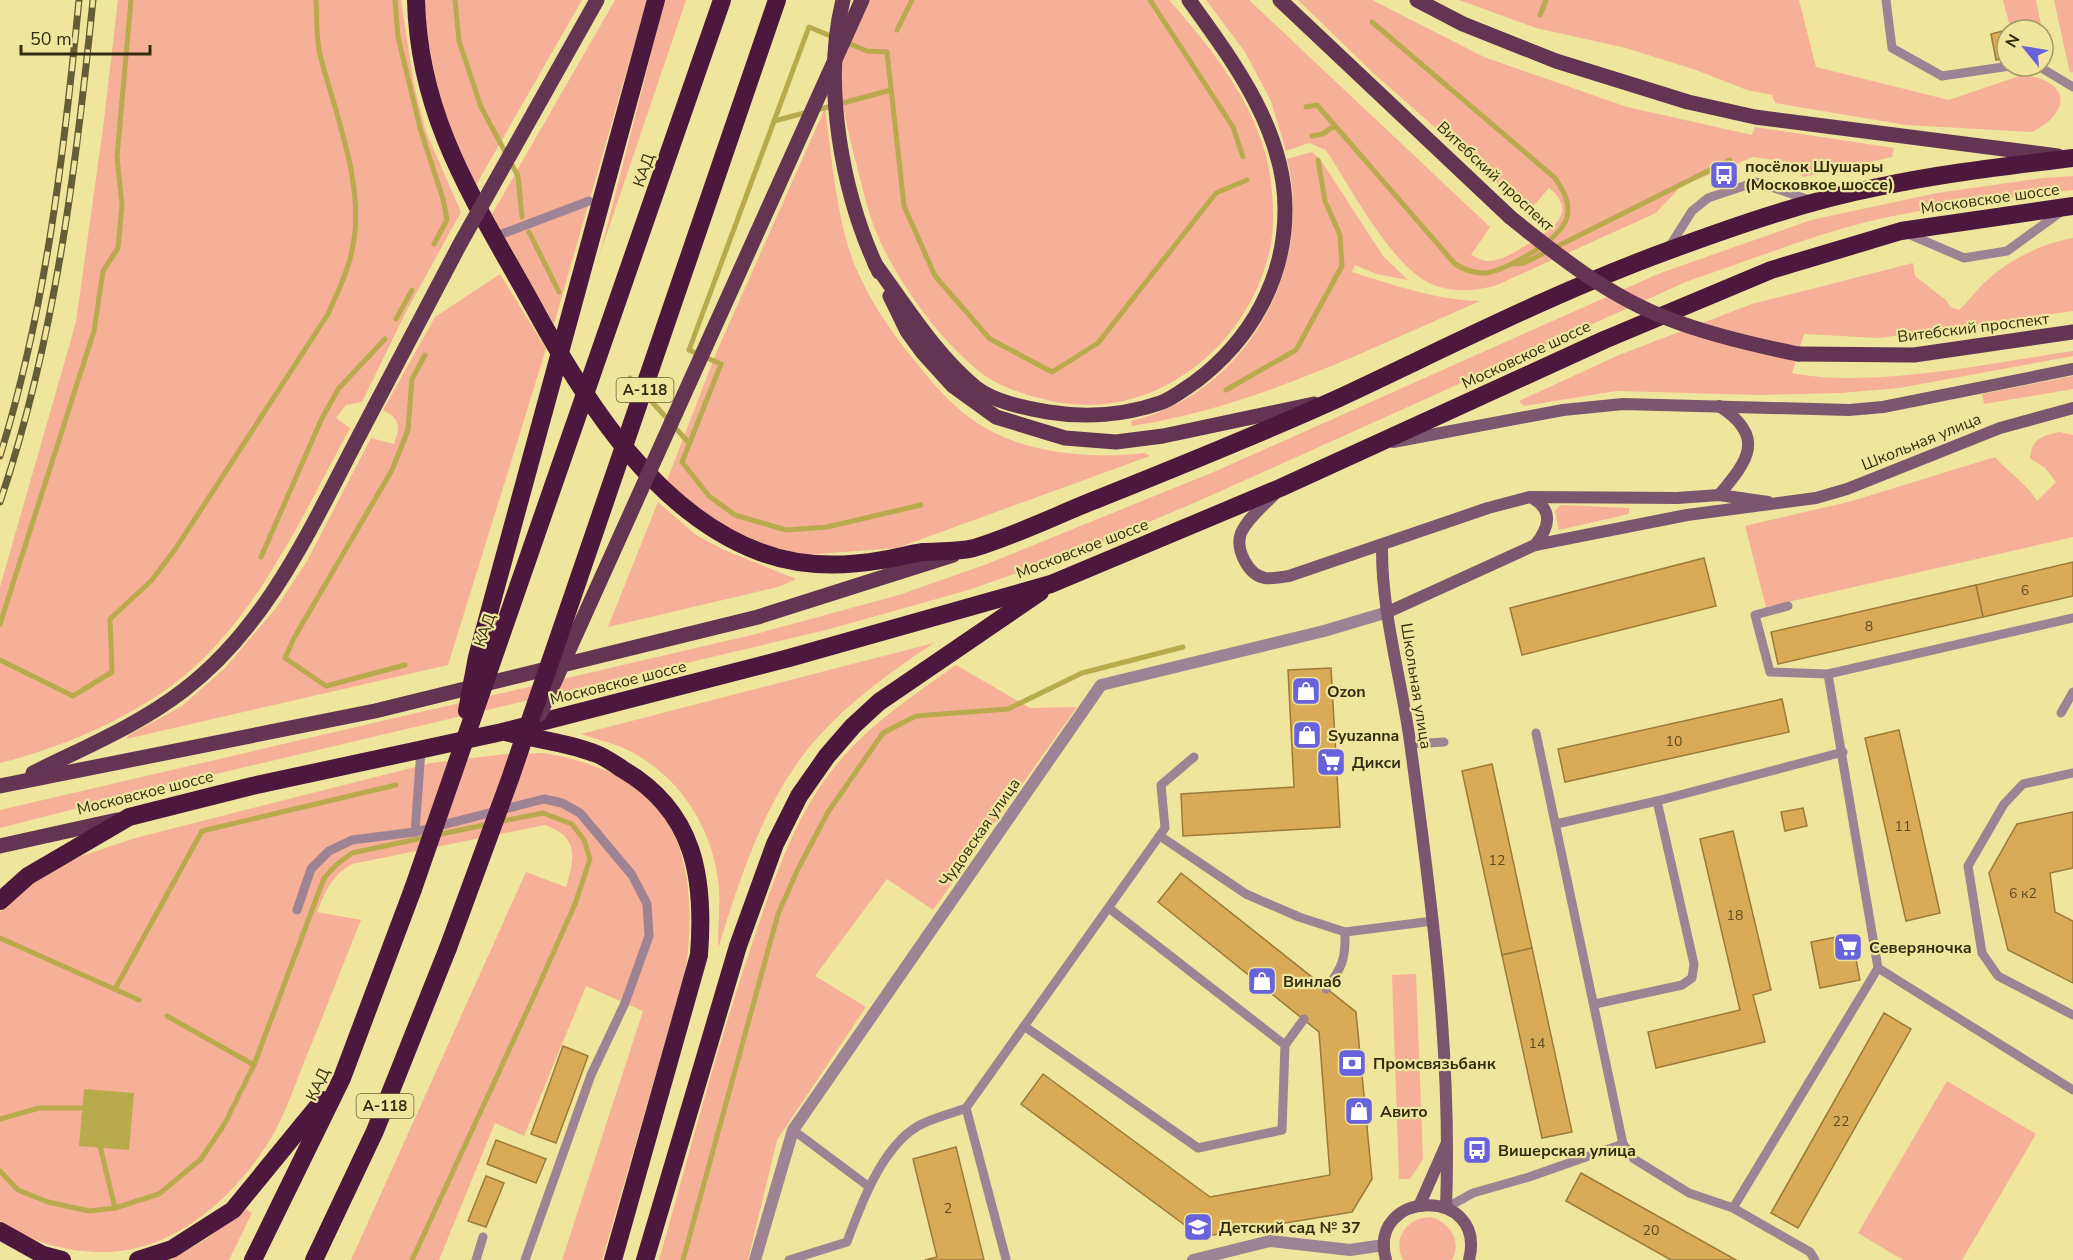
<svg xmlns="http://www.w3.org/2000/svg" width="2073" height="1260" viewBox="0 0 2073 1260" font-family="'Nunito Sans',sans-serif">
<rect width="100%" height="100%" fill="#efe59d"/>
<g fill="#f5b097">
<path d="M 118,0 L 401,0 L 414,85 L 426,132 L 461,212 L 406,312 L 362,402 L 346,405 L 336,418 L 350,428 C 307,507 268,594 204,658 C 151,710 72,745 0,763 L 0,587 L 76,322 L 103,128 Z"/>
<path d="M 423,0 L 582,0 L 475,187 C 445,126 430,68 423,0 Z"/>
<polygon points="615,0 647,0 554,324 492,214"/>
<polygon points="665,0 686,0 600,254"/>
<path d="M 853,0 L 1169,0 C 1211,47 1257,105 1269,169 C 1274,200 1276,234 1266,264 C 1238,358 1141,426 1043,399 C 1023,394 1001,387 984,375 C 960,357 939,333 921,309 C 894,272 873,235 863,190 C 856,162 848,134 843,106 C 839,78 844,28 853,0 Z"/>
<path d="M 1206,0 L 1249,0 L 1490,227 L 1471,255 C 1476,257 1482,261 1488,261 C 1505,260 1516,251 1530,243 C 1552,229 1579,212 1549,188 L 1529,211 L 1370,70 L 1298,0 L 1372,0 L 1484,57 L 1627,107 L 1752,135 L 1755,127 L 1894,148 L 1892,157 L 1803,177 L 1790,162 L 1753,157 L 1681,186 L 1656,213 L 1497,285 C 1477,291 1455,293 1434,285 C 1393,270 1350,186 1326,150 L 1309,143 L 1286,151 L 1271,101 L 1245,52 Z"/>
<path d="M 1459,0 L 1799,0 L 1816,67 L 1949,100 L 2022,75 C 2070,80 2073,111 2032,132 L 1906,125 L 1775,103 L 1772,95 L 1747,90 L 1696,70 L 1626,48 L 1536,28 Z"/>
<polygon points="2003,0 2036,0 2042,30 2011,30"/>
<polygon points="2054,0 2073,0 2073,72 2070,73"/>
<path d="M 825,108 C 831,153 835,199 847,243 C 858,281 881,318 906,350 C 923,371 939,392 960,410 C 1009,453 1084,460 1145,453 L 1150,456 L 897,548 L 804,555 L 769,546 L 725,527 L 699,510 L 666,483 L 717,351 Z"/>
<path d="M 1312,152 L 1320,159 L 1383,256 L 1408,280 L 1376,274 L 1355,265 L 1352,272 C 1394,285 1435,300 1480,301 C 1367,350 1255,407 1132,426 L 1131,421 C 1244,395 1315,270 1287,159 Z"/>
<path d="M 2073,176 L 2073,190 C 2008,198 1942,205 1879,219 C 1814,234 1751,260 1688,281 L 1203,499 L 1076,553 L 965,591 L 826,630 L 144,791 L 0,828 L 0,810 L 756,634 L 899,595 L 987,564 L 1216,471 L 1658,274 L 1811,220 L 1937,193 L 2043,178 Z"/>
<path d="M 2073,238 L 2073,311 L 1879,338 L 1804,334 L 1792,373 C 1873,389 1990,363 2073,351 L 2073,356 L 1899,388 L 1841,393 L 1759,395 L 1616,391 L 1524,406 L 1519,401 L 1619,355 L 1752,304 L 1913,263 L 1915,276 L 1947,301 L 1950,307 L 1959,310 C 1967,303 1973,294 1981,286 C 2006,261 2039,244 2073,238 Z"/>
<path d="M 500,274 L 546,349 L 448,665 L 126,739 L 129,735 L 182,706 L 225,668 L 276,608 L 307,561 L 371,438 L 394,444 C 400,427 401,419 383,410 L 435,317 Z"/>
<polygon points="2073,376 2073,389 1984,404 1982,394"/>
<path d="M 2059,432 L 2073,435 L 2073,537 L 1766,607 L 1745,526 L 1852,501 L 1995,457 C 2009,473 2026,483 2037,501 L 2056,482 L 2045,468 L 2030,458 C 2032,439 2041,436 2059,432 Z"/>
<polygon points="658,502 696,535 724,550 796,579 778,587 608,627"/>
<polygon points="1561,505 1629,508 1629,514 1559,530 1555,511"/>
<path d="M 934,643 C 892,671 851,700 817,738 C 765,797 741,876 718,948 C 718,928 720,908 719,888 C 714,833 685,783 637,755 C 621,745 599,740 581,734 Z"/>
<path d="M 956,665 L 1030,708 L 1077,707 L 933,910 L 887,879 L 815,976 L 866,1007 L 777,1140 L 748,1260 L 659,1260 C 689,1155 716,1050 751,947 C 773,883 794,815 838,763 C 871,723 914,695 956,665 Z"/>
<path d="M 544,753 C 672,775 701,849 686,970 L 602,1260 L 562,1260 L 643,1011 L 586,986 L 524,1136 L 495,1123 L 439,1260 L 351,1260 L 526,872 L 566,887 C 575,857 579,837 545,825 L 352,864 C 332,875 325,892 317,912 L 361,920 C 342,967 324,1014 305,1060 C 292,1092 281,1127 260,1155 C 226,1204 170,1251 108,1252 C 69,1253 32,1243 0,1221 L 0,912 L 34,881 L 64,862 L 135,838 L 431,763 L 506,754 Z"/>
<polygon points="1416,974 1423,1159 1410,1179 1399,1179 1392,975"/>
<polygon points="1947,1081 2036,1134 1962,1260 1903,1260 1858,1233"/>
<polygon points="246,1209 252,1213 229,1260 171,1260 209,1237"/>
<path d="M 1430,1217 C 1450,1222 1462,1241 1452,1260 L 1403,1260 C 1392,1238 1407,1218 1430,1217 Z"/>
</g>
<polygon fill="#b8aa4d" points="84,1089 134,1093 129,1150 79,1146"/>
<g fill="none" stroke-linecap="round" stroke-linejoin="round">
<g stroke="#b8aa4d" stroke-width="5">
<polyline points="395,0 398,37 420,128 443,199 447,220 434,244"/>
<polyline points="455,0 459,41 481,107 518,176 522,217"/>
<polyline points="1150,0 1233,127 1243,157"/>
<polyline points="1540,15 1546,0"/>
<polyline points="897,30 912,0"/>
<polyline points="833,37 809,27 689,350 721,364 682,462 709,496 735,515 786,530 827,527 921,505"/>
<polyline points="845,42 867,51 887,52 904,206 935,276 990,339 1052,372 1098,343 1216,193 1247,180"/>
<path d="M 1306,107 L 1317,105 L 1455,264 C 1465,270 1474,274 1486,273 C 1509,269 1562,239 1567,217 C 1571,202 1562,189 1555,178 L 1372,22"/>
<polyline points="817,110 891,90"/>
<polyline points="774,121 808,112"/>
<polyline points="1312,136 1322,134 1335,126"/>
<polyline points="529,232 559,292"/>
<polyline points="1514,264 1524,263 1730,160"/>
<polyline points="396,319 412,290"/>
<polyline points="630,378 639,387"/>
<polyline points="1226,390 1296,350 1342,266 1340,235 1325,201 1318,160"/>
<polyline points="645,394 689,443"/>
<polyline points="261,557 322,418 339,388 385,339"/>
<polyline points="0,624 94,331 103,271 118,248 122,205 117,157 131,0"/>
<path d="M 0,660 L 73,696 L 112,672 L 110,619 L 152,580 L 176,548 L 328,314 C 338,291 349,270 353,245 C 365,186 335,112 320,55 C 316,38 317,18 316,0"/>
<polyline points="405,665 326,686 285,658 294,638 392,470 408,430 412,379 425,355"/>
<polyline points="436,835 489,824"/>
<polyline points="0,938 139,1000"/>
<polyline points="115,989 202,831 396,785"/>
<polyline points="167,1016 254,1065"/>
<polyline points="0,1119 39,1108 90,1108"/>
<polyline points="99,1142 115,1208"/>
<polyline points="0,1171 18,1190 48,1202 89,1211 115,1208 159,1194 201,1159 224,1125 254,1065 324,878 336,865 352,853 427,837"/>
<polyline points="412,1260 534,996 575,904 590,859 584,840 572,824 543,813 498,822"/>
<polyline points="683,1260 778,914 798,869 828,812 883,733 916,716 1008,709 1082,673 1183,647"/>
</g>
</g>
<g fill="#d9ab57" stroke="#9c7a3a" stroke-width="1.5">
<polygon points="2007,30 2006,58 1996,60 1991,34"/>
<polygon points="1704,558 1716,606 1522,655 1510,608"/>
<polygon points="2073,562 2073,596 1983,617 1976,585"/>
<polygon points="1976,585 1983,617 1778,664 1771,632"/>
<polygon points="1331,668 1340,827 1183,836 1181,794 1294,787 1288,670"/>
<polygon points="1782,699 1789,732 1565,782 1558,749"/>
<polygon points="1899,730 1940,913 1906,921 1865,738"/>
<polygon points="1492,764 1532,948 1502,955 1462,771"/>
<polygon points="1803,808 1807,826 1785,831 1781,812"/>
<polygon points="2073,812 2073,868 2050,873 2055,912 2073,921 2073,983 2008,950 1989,873 2017,824"/>
<polygon points="1733,831 1771,990 1753,995 1765,1042 1656,1068 1648,1032 1740,1010 1700,839"/>
<polygon points="1181,873 1356,1012 1372,1179 1352,1212 1201,1237 1021,1104 1043,1074 1210,1197 1330,1175 1319,1032 1158,902"/>
<polygon points="1851,934 1860,980 1820,988 1811,942"/>
<polygon points="1532,948 1572,1132 1542,1138 1502,955"/>
<polygon points="1884,1013 1911,1029 1798,1228 1771,1213"/>
<polygon points="563,1046 588,1056 556,1143 531,1134"/>
<polygon points="496,1140 546,1159 536,1183 487,1164"/>
<polygon points="956,1147 984,1260 925,1260 937,1257 913,1159"/>
<polygon points="1581,1173 1736,1260 1671,1260 1566,1201"/>
<polygon points="486,1176 504,1183 486,1227 468,1221"/>
</g>
<g fill="none" stroke-linecap="round" stroke-linejoin="round">
<g stroke="#9e8394" stroke-width="9">
<polyline points="1886,0 1892,48 1942,76 2010,66"/>
<polyline points="2038,66 2073,87"/>
<polyline points="1906,233 1964,258 2007,251 2062,211"/>
<polyline points="494,237 589,201"/>
<polyline points="1668,249 1692,211 1708,198 1756,182 1810,200"/>
<polyline points="1788,606 1755,615 1770,672 1828,674 2073,618"/>
<polyline points="2061,713 2073,692"/>
<polyline points="1536,733 1623,1144 1634,1159 1689,1193 1733,1208 1810,1252 1815,1260"/>
<polyline points="1411,744 1444,742"/>
<polyline points="2073,773 2023,784 2004,804 1968,866 1982,953 1998,976 2073,1015"/>
<polyline points="1556,824 1657,801 1843,752"/>
<polyline points="415,832 421,750"/>
<polyline points="1160,836 1246,894 1299,917 1345,932 1433,921"/>
<polyline points="297,910 311,869 329,851 352,840 415,832 544,799 562,803 580,813 632,875 647,904 649,936 625,1003 591,1075 525,1260"/>
<polyline points="1878,968 2073,1090"/>
<path d="M 1326,989 C 1342,968 1346,959 1345,932"/>
<polyline points="1595,1004 1682,985 1692,978 1694,964 1657,801"/>
<polyline points="1024,1026 1198,1148 1282,1130 1285,1045 1110,909"/>
<polyline points="1285,1045 1304,1019"/>
<polyline points="966,1108 1006,1259"/>
<polyline points="793,1130 868,1186"/>
<polyline points="1446,1208 1473,1193 1529,1177 1623,1144"/>
<polyline points="1733,1208 1878,968 1828,674"/>
<polyline points="476,1260 483,1237"/>
<path d="M 789,1260 L 847,1242 C 861,1204 882,1147 918,1126 C 932,1118 951,1114 966,1108 L 1165,828 L 1161,785 L 1194,757"/>
</g>
<g stroke="#9e8394" stroke-width="12">
<polyline points="755,1260 793,1130 1101,685 1324,631 1388,612"/>
<polyline points="1193,1260 1270,1241 1350,1250 1384,1245"/>
</g>
<g stroke="#7c556e" stroke-width="12">
<path d="M 1719,406 C 1766,436 1749,460 1719,495"/>
<polyline points="1393,442 1563,410 1623,404 1849,410 1883,407 2073,369"/>
<path d="M 1275,494 C 1264,505 1248,518 1241,533 C 1235,549 1248,575 1265,578 C 1272,579 1282,577 1289,576 L 1488,508 L 1530,497 L 1677,498 L 1719,495 L 1768,502"/>
<path d="M 1530,497 C 1554,509 1550,527 1535,545"/>
<path d="M 1382,545 C 1381,611 1401,677 1410,742 C 1431,896 1452,1052 1446,1208"/>
<polyline points="1388,612 1535,545 1687,515 1816,498 1847,489 2000,428 2073,408"/>
<polyline points="1420,1204 1446,1145"/>
<path d="M 1386,1260 C 1366,1189 1488,1185 1469,1260"/>
</g>
<g stroke="#633553" stroke-width="15">
<path d="M 843,0 C 822,84 842,195 879,272"/>
<polyline points="1280,0 1510,217"/>
<polyline points="1417,0 1463,24 1556,61 1688,102 1755,117 2058,156"/>
<path d="M 875,264 C 906,306 935,354 975,387 C 994,402 1025,408 1048,412 C 1085,418 1125,415 1160,403 C 1172,399 1184,389 1195,382 C 1251,340 1286,278 1285,207 C 1284,129 1233,61 1189,0"/>
<polyline points="890,296 907,331 923,353 953,386 996,417 1065,438 1116,442 1163,436 1314,404"/>
<polyline points="1798,354 1914,355 2073,332"/>
<path d="M 33,773 C 83,748 139,725 184,690 C 268,626 312,525 360,434"/>
<polyline points="0,786 375,711 758,617 953,555"/>
<polyline points="0,846 117,820"/>
</g>
<g stroke="#4c183d" stroke-width="18">
<path d="M 416,0 C 419,125 481,210 538,315 C 588,406 658,514 760,552 C 799,567 842,567 882,560 C 896,558 909,554 923,552 C 940,551 958,552 974,548 C 1017,535 1059,514 1100,498 C 1180,466 1260,434 1339,398 C 1448,347 1557,291 1670,250 C 1738,225 1807,201 1878,187 C 1943,173 2008,166 2073,158"/>
<path d="M 509,733 C 537,739 568,743 594,753 C 604,756 613,763 622,769 C 695,811 705,878 699,955 L 613,1260"/>
<polyline points="0,901 28,876 129,817 252,786 502,732 789,658 1051,584 1280,488 1604,340 1771,270 1901,231 2073,206"/>
<polyline points="0,1231 43,1255 62,1260"/>
<polyline points="138,1260 172,1249 233,1210 323,1100"/>
<polyline points="253,1260 342,1078 413,889"/>
<polyline points="314,1260 375,1131 448,948"/>
<polyline points="645,1260 738,946 775,844 799,796 827,756 853,726 879,702 1040,592"/>
</g>
<g stroke="#645e36" stroke-width="7">
<g id="rail">
<path d="M 0,456 C 46,308 64,153 79,0"/>
<path d="M 0,502 C 55,340 76,169 93,0"/>
</g>
</g>
<use href="#rail" stroke="#efe59d" stroke-width="4.5" stroke-dasharray="14" stroke-linecap="butt"/>
<g stroke="#633553" stroke-width="15">
<path d="M 1510,217 C 1558,256 1610,297 1669,319 C 1710,335 1754,345 1798,354"/>
<polyline points="360,434 460,244 597,0"/>
<polyline points="540,714 862,0"/>
</g>
<g stroke="#4c183d" stroke-width="18">
<polyline points="467,711 477,657 656,0"/>
<polyline points="413,889 722,0"/>
<polyline points="448,948 510,779 777,0"/>
</g>
</g>
<defs>
<g id="bus-square" transform="scale(1.5)"><rect x="-9" y="-9" width="18" height="18" rx="4" fill="#6862dc" stroke="#efe59d"/><path d="M-5-6H5V4H4V6H2V4H-2V6H-4V4H-5ZM-3.5-4V0h7V-4ZM-3.5 1.2v1.5H-2V1.2ZM2 1.2v1.5H3.5V1.2Z" fill="#fff"/></g>
<g id="shop-square" transform="scale(1.5)"><rect x="-9" y="-9" width="18" height="18" rx="4" fill="#6862dc" stroke="#efe59d"/><path d="M-5-2.5h2.3a2.7 3.5 0 0 1 5.4 0H5L5.5 6h-11ZM-1.5-2.5h3a1.5 2.3 0 0 0-3 0Z" fill="#fff"/></g>
<g id="supermarket-square" transform="scale(1.5)"><rect x="-9" y="-9" width="18" height="18" rx="4" fill="#6862dc" stroke="#efe59d"/><path d="M-6-5.5h2.5l.6 2H6L4.5 2H-2.5L-4.4-4H-6ZM-1.5 3.2a1.3 1.3 0 1 0 .1 0ZM3 3.2a1.3 1.3 0 1 0 .1 0Z" fill="#fff"/></g>
<g id="bank-square" transform="scale(1.5)"><rect x="-9" y="-9" width="18" height="18" rx="4" fill="#6862dc" stroke="#efe59d"/><path d="M-6-4H6V4H-6ZM0-2.3a2.3 2.3 0 1 0 0 4.6a2.3 2.3 0 1 0 0-4.6Z" fill="#fff"/></g>
<g id="school-square" transform="scale(1.5)"><rect x="-9" y="-9" width="18" height="18" rx="4" fill="#6862dc" stroke="#efe59d"/><path d="M0-5L7-2L0 1L-7-2ZM-4 1L0 2.5L4 1V4Q0 6-4 4Z" fill="#fff"/></g>
</defs>
<g fill-rule="evenodd">
<use href="#bus-square" x="1724" y="175"/>
<use href="#shop-square" x="1306" y="691"/>
<use href="#shop-square" x="1307" y="735"/>
<use href="#supermarket-square" x="1331" y="762"/>
<use href="#supermarket-square" x="1848" y="947"/>
<use href="#shop-square" x="1262" y="981"/>
<use href="#bank-square" x="1352" y="1063"/>
<use href="#shop-square" x="1359" y="1111"/>
<use href="#bus-square" x="1477" y="1150"/>
<use href="#school-square" x="1198" y="1227"/>
</g>
<g text-anchor="middle" stroke-width="4.5" stroke-linejoin="round" paint-order="stroke">
<g font-size="14" fill="#5c4c22">
<text x="2025" y="595">6</text>
<text x="1869" y="631">8</text>
<text x="1674" y="746">10</text>
<text x="1903" y="831">11</text>
<text x="1497" y="865">12</text>
<text x="2023" y="898">6 к2</text>
<text x="1735" y="920">18</text>
<text x="1537" y="1048">14</text>
<text x="1841" y="1126">22</text>
<text x="948" y="1213">2</text>
<text x="1651" y="1235">20</text>
</g>
<g fill="#efe59d" stroke="#6b643a" stroke-width="1.5">
<rect x="616.5" y="378" width="57" height="24" rx="4.5"/>
<rect x="356.5" y="1094" width="57" height="24" rx="4.5"/>
</g>
<g font-size="15" font-weight="bold" fill="#322d10">
<text x="645" y="395">А-118</text>
<text x="385" y="1111">А-118</text>
</g>
<g font-size="16" font-weight="bold" fill="#322d10" stroke="#efe59d" text-anchor="start">
<text x="1745" y="172">посёлок Шушары<tspan x="1745" dy="18">(Московкое шоссе)</tspan></text>
<text x="1327" y="697">Ozon</text>
<text x="1328" y="741">Syuzanna</text>
<text x="1352" y="768">Дикси</text>
<text x="1869" y="953">Северяночка</text>
<text x="1283" y="987">Винлаб</text>
<text x="1373" y="1069">Промсвязьбанк</text>
<text x="1380" y="1117">Авито</text>
<text x="1498" y="1156">Вишерская улица</text>
<text x="1219" y="1233">Детский сад № 37</text>
</g>
<g font-size="16" fill="#322d10" stroke="#efe59d">
<text transform="translate(643 170) rotate(-71)" y="6">КАД</text>
<text transform="translate(1496 176) rotate(43)" y="6">Витебский проспект</text>
<text transform="translate(1990 198) rotate(-8)" y="6">Московское шоссе</text>
<text transform="translate(1973 327) rotate(-7)" y="6">Витебский проспект</text>
<text transform="translate(1526 354) rotate(-25)" y="6">Московское шоссе</text>
<text transform="translate(1921 441) rotate(-22)" y="6">Школьная улица</text>
<text transform="translate(1082 548) rotate(-21)" y="6">Московское шоссе</text>
<text transform="translate(484 630) rotate(-71)" y="6">КАД</text>
<text transform="translate(618 682) rotate(-14)" y="6">Московское шоссе</text>
<text transform="translate(1417 686) rotate(81)" y="6">Школьная улица</text>
<text transform="translate(145 792) rotate(-14)" y="6">Московское шоссе</text>
<text transform="translate(979 832) rotate(-55)" y="6">Чудовская улица</text>
<text transform="translate(317 1084) rotate(-65)" y="6">КАД</text>
</g>
</g>
<g transform="translate(2025 48) rotate(300)"><circle r="28" fill="#efe59d" stroke="#a39b65" stroke-width="1.5"/>
<path d="M0-4.5L10 22L0 15L-10 22Z" fill="#6862dc"/>
<text y="-9" font-size="16" font-weight="bold" text-anchor="middle" fill="#322d10">N</text>
</g>
<path d="M21 45v9h129v-9" fill="none" stroke="#322d10" stroke-width="3"/>
<text x="30" y="45" font-size="18" fill="#322d10" stroke="#efe59d" stroke-width="4.5" paint-order="stroke">50 m</text>
</svg>
